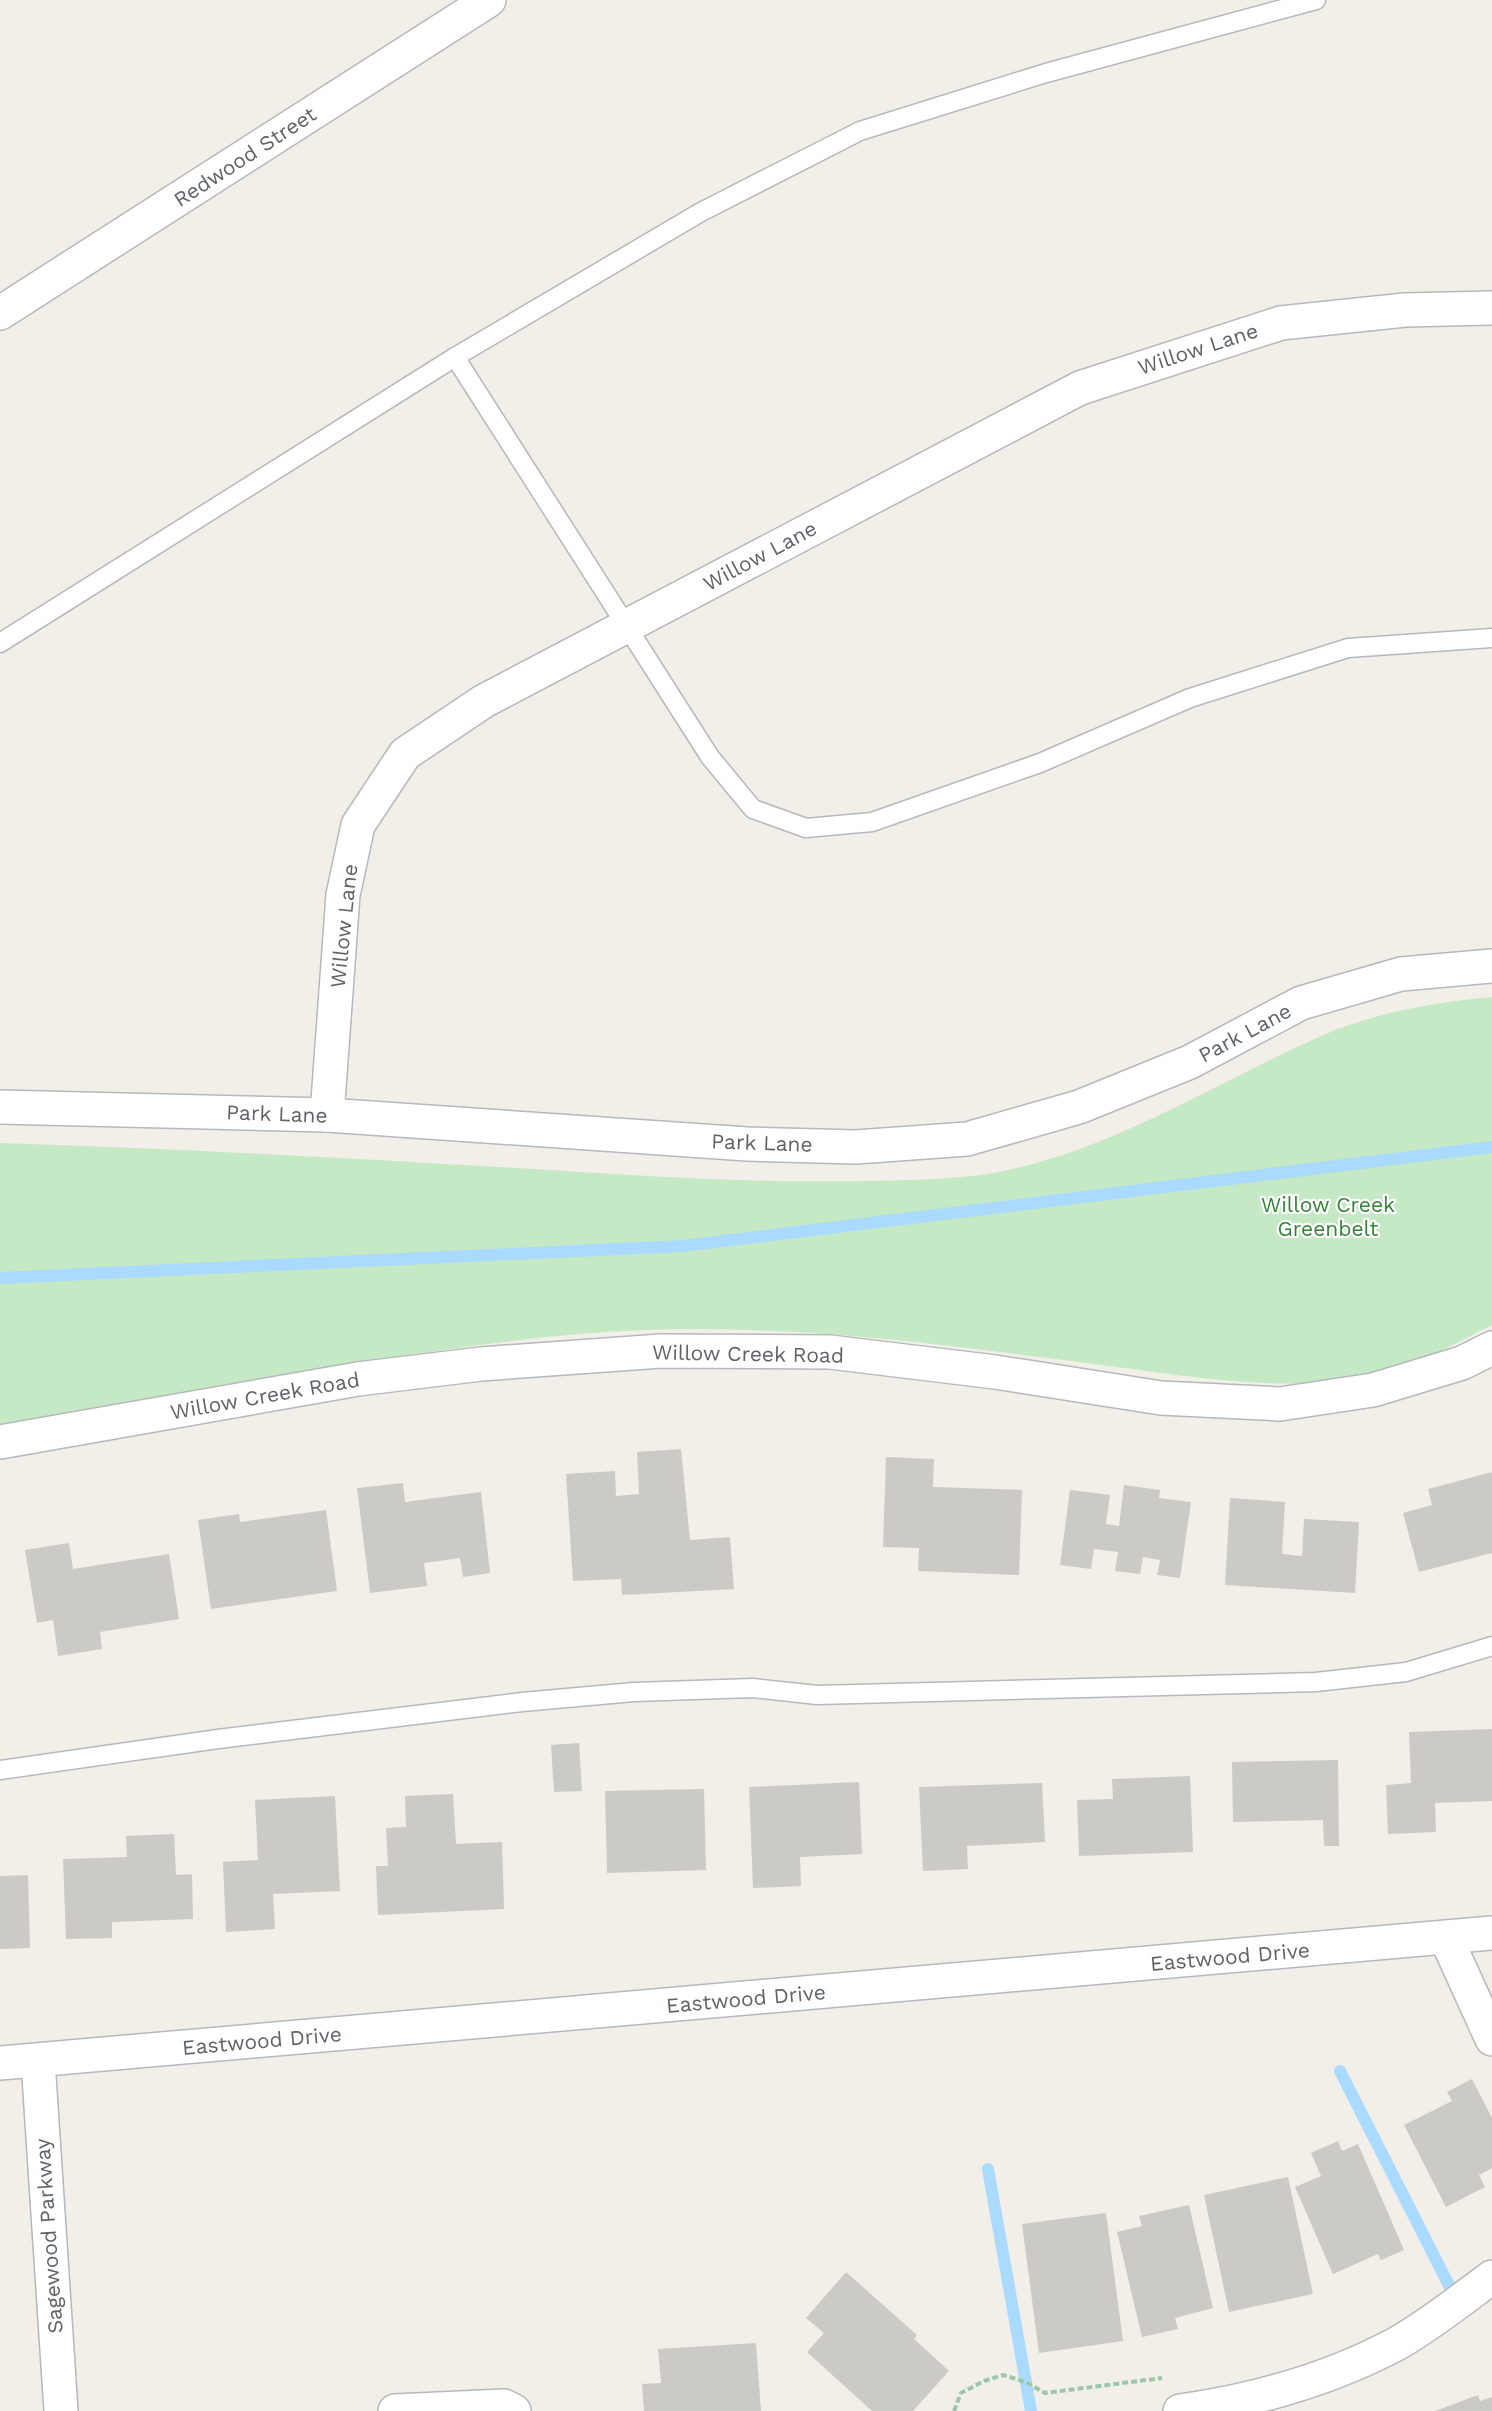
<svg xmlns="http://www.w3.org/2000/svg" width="1492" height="2411" viewBox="0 0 1492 2411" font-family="'Work Sans',sans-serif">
<rect width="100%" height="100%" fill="#f1efe8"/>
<path fill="#c5e8c5" d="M 1492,997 L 1492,1325 C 1450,1346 1406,1372 1359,1379 C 1268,1392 1176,1374 1086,1363 C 953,1346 820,1328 685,1329 C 569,1330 451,1348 337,1366 C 224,1385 112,1405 0,1426 L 0,1143 C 189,1149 378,1160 567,1171 C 667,1178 766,1183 866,1181 C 912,1180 959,1180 1004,1171 C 1118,1147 1215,1083 1321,1036 C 1373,1013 1435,1002 1492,997 Z"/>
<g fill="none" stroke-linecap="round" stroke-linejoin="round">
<g stroke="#aadaff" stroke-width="12">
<polyline points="0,1278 682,1246 1492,1147"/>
<polyline points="1340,2071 1457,2301"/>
<polyline points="988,2169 1031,2411"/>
</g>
</g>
<g fill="#cccac5">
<polygon points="681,1449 690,1540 730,1537 734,1589 622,1595 621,1579 573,1581 566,1474 615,1471 616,1496 639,1494 637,1452"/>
<polygon points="886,1457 934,1459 933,1487 1022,1490 1019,1575 918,1571 919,1548 883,1547"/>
<polygon points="1492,1472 1492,1553 1419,1572 1403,1513 1432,1505 1428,1489"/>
<polygon points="403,1483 405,1502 481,1492 490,1573 463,1577 460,1558 424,1563 427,1586 370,1593 357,1488"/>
<polygon points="1124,1485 1160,1490 1159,1498 1191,1502 1180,1578 1157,1575 1160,1560 1143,1557 1140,1574 1115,1571 1118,1552 1094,1549 1091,1569 1060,1565 1070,1490 1110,1495 1106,1524 1119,1526"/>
<polygon points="1230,1498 1285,1502 1282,1554 1302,1556 1304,1519 1359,1522 1355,1593 1225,1585"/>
<polygon points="326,1510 337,1591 211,1609 198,1520 239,1514 240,1522"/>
<polygon points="69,1543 73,1569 169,1554 179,1619 100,1632 102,1649 58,1656 53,1620 37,1623 25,1550"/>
<polygon points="1492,1729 1492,1801 1435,1803 1436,1832 1388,1834 1386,1785 1411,1783 1409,1732"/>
<polygon points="579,1743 582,1791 554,1792 551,1745"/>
<polygon points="1338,1760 1339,1846 1324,1846 1323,1820 1233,1822 1232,1762"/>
<polygon points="1190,1776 1193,1852 1079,1856 1077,1800 1113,1799 1112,1779"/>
<polygon points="859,1782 862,1854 800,1857 801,1886 753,1888 749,1787"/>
<polygon points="1042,1783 1045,1842 967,1846 968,1869 923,1871 919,1787"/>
<polygon points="704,1789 706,1870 607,1873 605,1791"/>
<polygon points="453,1794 456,1844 502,1842 504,1909 378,1915 376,1866 388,1866 386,1828 406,1827 405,1796"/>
<polygon points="335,1796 340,1891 273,1894 275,1929 226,1932 223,1862 258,1860 255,1800"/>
<polygon points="174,1834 176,1875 192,1874 193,1919 112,1922 112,1938 66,1939 63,1859 127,1857 126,1836"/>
<polygon points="28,1875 30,1948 0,1949 0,1876"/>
<polygon points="1472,2079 1492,2118 1492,2168 1479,2175 1485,2187 1446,2207 1404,2125 1452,2101 1447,2092"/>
<polygon points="1338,2141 1342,2151 1358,2144 1404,2250 1381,2260 1378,2254 1333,2274 1295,2187 1321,2176 1311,2153"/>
<polygon points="1288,2177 1313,2294 1229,2312 1204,2195"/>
<polygon points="1189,2205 1213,2308 1175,2318 1178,2329 1142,2337 1117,2232 1142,2226 1139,2216"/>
<polygon points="1106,2213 1123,2341 1039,2353 1022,2224"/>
<polygon points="846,2272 917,2335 914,2339 949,2371 913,2411 872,2411 807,2352 824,2333 806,2318"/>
<polygon points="756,2343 761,2411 644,2411 642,2384 661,2383 658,2349"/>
<polygon points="1478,2395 1480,2401 1492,2397 1492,2411 1435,2411"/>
</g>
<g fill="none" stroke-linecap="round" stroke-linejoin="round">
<g stroke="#b5b8bc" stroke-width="21">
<g id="service">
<polyline points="455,357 710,757 753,809 806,828 872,822 1040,763 1190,698 1348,648 1492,638"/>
<polyline points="0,643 455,357 701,212 860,131 1046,73 1316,0"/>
<polyline points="0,1770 218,1739 522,1702 634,1692 753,1688 817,1695 1316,1682 1406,1672 1492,1646"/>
</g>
</g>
<g stroke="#b5b8bc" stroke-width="36">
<g id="minor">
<polyline points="0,313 489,0"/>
<polyline points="0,1107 327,1115 747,1144 856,1147 967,1139 1079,1107 1190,1062 1301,1003 1401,974 1492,966"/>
<polyline points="327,1115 343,895 358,825 405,754 484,701 1080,388 1281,323 1405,310 1492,308"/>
<polyline points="0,1442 358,1379 481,1364 661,1351 830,1352 995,1372 1161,1398 1280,1404 1373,1390 1462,1363 1492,1348"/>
<polyline points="1446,1938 1492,2039"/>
<polyline points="38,2061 61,2411"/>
<polyline points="0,2063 1492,1933"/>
<polyline points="395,2411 504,2406 514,2411"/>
<path d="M 1180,2411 C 1257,2400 1329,2380 1398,2343 C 1431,2324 1461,2300 1492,2277"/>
</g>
</g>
<polyline stroke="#9cc7a9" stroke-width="4" stroke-dasharray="6 3" stroke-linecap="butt" points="954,2411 961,2393 984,2381 1003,2375 1026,2382 1045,2393 1162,2378"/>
<use href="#service" stroke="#fff" stroke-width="18"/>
<use href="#minor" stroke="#fff" stroke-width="33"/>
</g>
<g text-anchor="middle" stroke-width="4.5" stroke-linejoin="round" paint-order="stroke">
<g font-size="21" fill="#5f6368" stroke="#fff">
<text transform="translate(245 157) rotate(-33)" y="7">Redwood Street</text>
<text transform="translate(1198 349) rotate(-18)" y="7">Willow Lane</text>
<text transform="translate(760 556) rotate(-28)" y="7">Willow Lane</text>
<text transform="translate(344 926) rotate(-84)" y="7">Willow Lane</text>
<text transform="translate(1245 1033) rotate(-28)" y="7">Park Lane</text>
<text transform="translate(277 1114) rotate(2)" y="7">Park Lane</text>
<text transform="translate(762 1143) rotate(2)" y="7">Park Lane</text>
<text transform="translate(748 1354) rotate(1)" y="7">Willow Creek Road</text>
<text transform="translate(265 1396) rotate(-10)" y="7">Willow Creek Road</text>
<text transform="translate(1230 1957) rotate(-5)" y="7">Eastwood Drive</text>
<text transform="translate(746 1999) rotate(-5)" y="7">Eastwood Drive</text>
<text transform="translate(262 2041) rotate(-5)" y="7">Eastwood Drive</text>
<text transform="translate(49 2236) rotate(-94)" y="7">Sagewood Parkway</text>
</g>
<g font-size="21" fill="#348238" stroke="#fff">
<text x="1328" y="1212">Willow Creek<tspan x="1328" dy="24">Greenbelt</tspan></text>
</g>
</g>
</svg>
